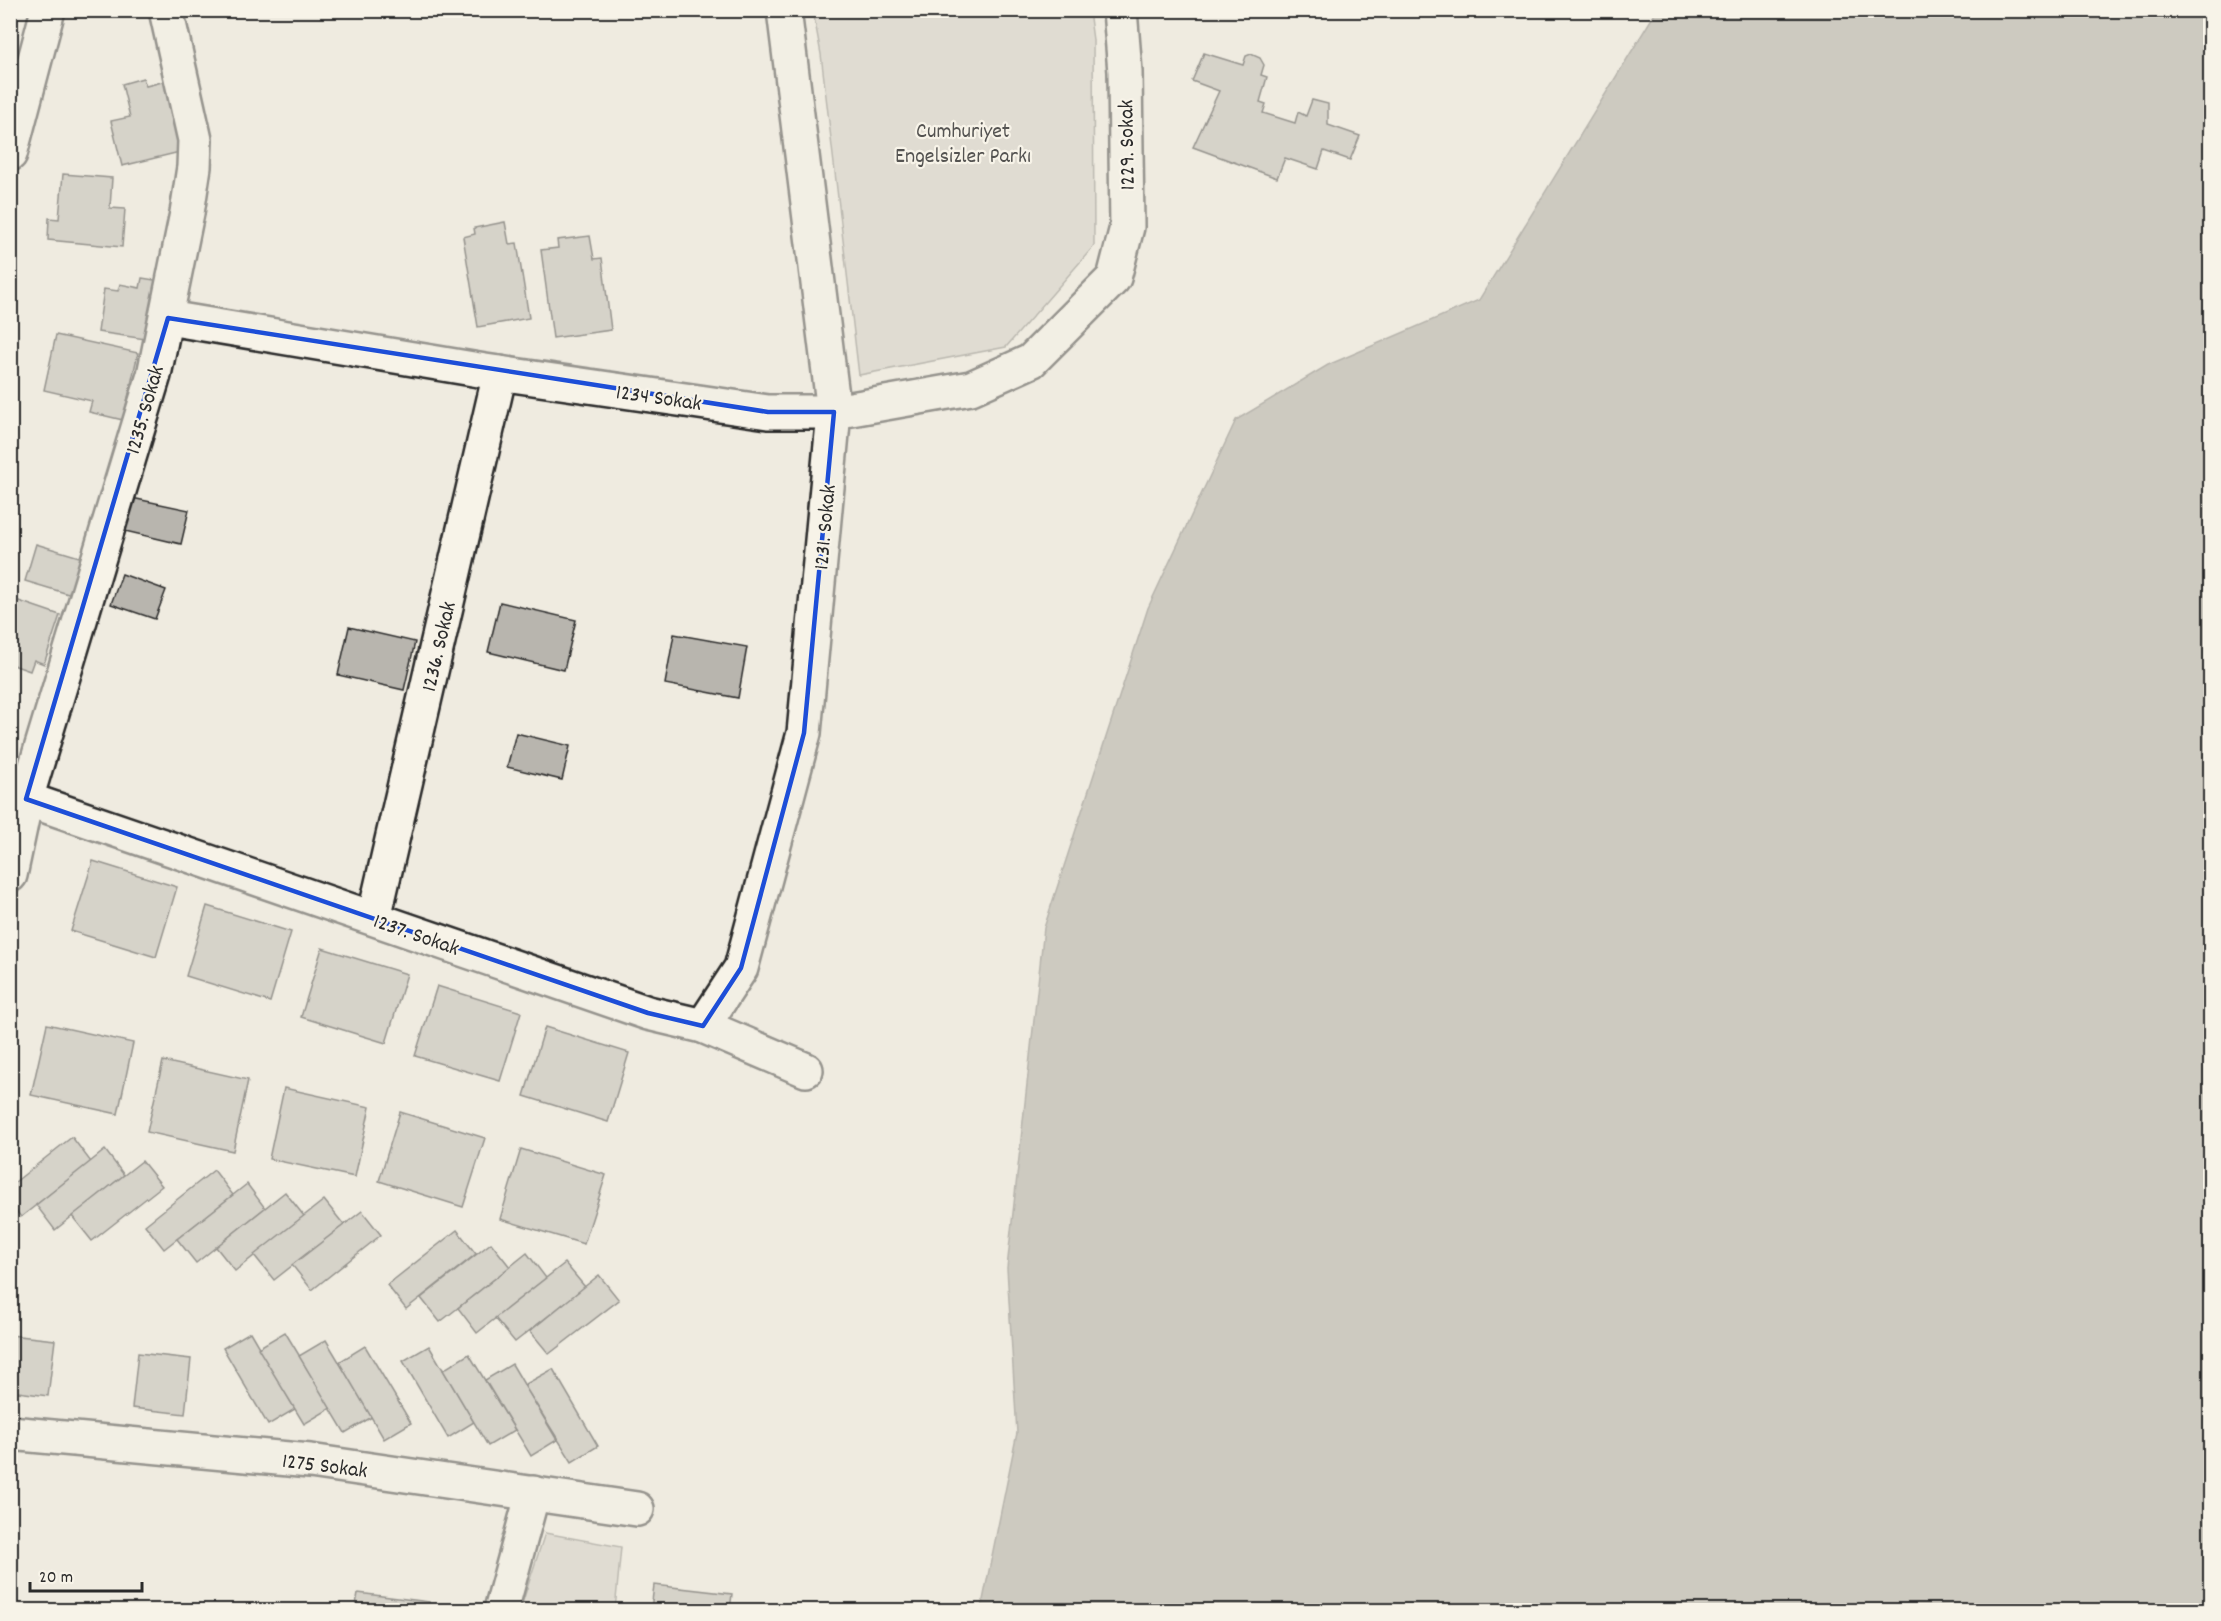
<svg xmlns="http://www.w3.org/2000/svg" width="2221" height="1621" viewBox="0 0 2221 1621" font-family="Dekko,sans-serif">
<rect width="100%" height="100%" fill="#efebe0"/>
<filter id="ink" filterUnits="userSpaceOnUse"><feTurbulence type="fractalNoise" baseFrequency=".0167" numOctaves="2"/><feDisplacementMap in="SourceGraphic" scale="12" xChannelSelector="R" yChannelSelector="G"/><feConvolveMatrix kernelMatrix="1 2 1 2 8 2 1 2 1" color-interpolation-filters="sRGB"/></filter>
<g filter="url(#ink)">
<g fill="#cfcbc2" stroke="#7d7b76" stroke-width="1.5">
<polygon points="813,11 1089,11 1093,40 1094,246 1006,347 859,375 821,54"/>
<polygon points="545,1533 621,1547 615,1610 520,1610"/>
</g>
<polygon fill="#a4a29a" stroke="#74726e" stroke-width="1.5" points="1657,10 2210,11 2210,1610 981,1610 1017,1433 1007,1268 1044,928 1148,608 1236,420 1328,365 1479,300"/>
<g fill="#b8b5ae" stroke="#2b2b2b" stroke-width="1.5">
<polygon points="1204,53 1243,65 1246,56 1251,54 1260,58 1264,65 1261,75 1267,77 1260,102 1266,104 1263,113 1295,123 1298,112 1306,116 1312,100 1328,104 1328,125 1360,136 1350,160 1324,151 1318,169 1285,158 1277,178 1193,147 1219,91 1192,81"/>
<polygon points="143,78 146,86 166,81 184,151 122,166 111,121 130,117 122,84"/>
<polygon points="63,174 112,178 110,208 125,209 122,247 48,240 49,218 59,219"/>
<polygon points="505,222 509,244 517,243 529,318 478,327 463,237 475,234 474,228"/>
<polygon points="590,236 594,259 602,258 611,330 553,338 541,250 558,248 557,240"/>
<polygon points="142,278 161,281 152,340 98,332 104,289 118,291 120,284 140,288"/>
<polygon points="56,335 138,353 123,420 89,412 92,401 44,390"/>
<polygon points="132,498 189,510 181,544 125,531"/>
<polygon points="36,544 86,559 75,596 25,581"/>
<polygon points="122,574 166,590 155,619 111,604"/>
<polygon points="10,598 60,615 44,664 34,660 30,671 10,664"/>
<polygon points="500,602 576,620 564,670 488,652"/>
<polygon points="349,627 415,642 404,690 338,675"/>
<polygon points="674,634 747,647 738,698 665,684"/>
<polygon points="516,733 570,746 562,780 507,767"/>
<polygon points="93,861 177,887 156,957 71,931"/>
<polygon points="207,906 291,932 270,1002 186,976"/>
<polygon points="322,948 407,974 386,1043 301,1017"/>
<polygon points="437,986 521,1012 500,1081 415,1056"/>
<polygon points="47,1024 133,1043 118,1114 31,1095"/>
<polygon points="545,1027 629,1053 608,1122 524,1096"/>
<polygon points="163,1061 248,1080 233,1151 147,1132"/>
<polygon points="284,1088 370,1107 355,1177 269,1159"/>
<polygon points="400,1112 485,1138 463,1207 379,1181"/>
<polygon points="72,1137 91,1162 21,1217 10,1203 10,1186"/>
<polygon points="521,1149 606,1175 584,1244 500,1219"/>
<polygon points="105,1150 124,1175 55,1230 36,1205"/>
<polygon points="142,1161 162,1186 92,1241 72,1216"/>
<polygon points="214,1170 233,1195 164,1249 145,1225"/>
<polygon points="247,1184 265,1208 196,1263 177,1239"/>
<polygon points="285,1192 304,1216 235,1271 216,1247"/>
<polygon points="324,1200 344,1225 274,1280 254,1255"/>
<polygon points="362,1211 381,1235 312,1290 292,1265"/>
<polygon points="457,1230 476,1254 406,1309 387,1285"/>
<polygon points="491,1243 510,1267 440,1322 421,1298"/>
<polygon points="527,1253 546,1278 477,1333 458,1308"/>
<polygon points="565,1263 585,1287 515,1342 495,1318"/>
<polygon points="599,1275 619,1300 549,1354 530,1331"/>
<polygon points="250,1332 295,1409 268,1425 223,1348"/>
<polygon points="285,1332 331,1408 304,1424 258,1348"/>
<polygon points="10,1335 55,1340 48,1396 10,1391"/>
<polygon points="326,1340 372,1417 345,1433 299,1356"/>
<polygon points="365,1346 411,1423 384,1439 339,1362"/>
<polygon points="429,1346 474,1422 448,1438 403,1361"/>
<polygon points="138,1353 191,1359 185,1414 132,1408"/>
<polygon points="469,1354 515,1430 488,1446 443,1370"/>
<polygon points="512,1364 557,1440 531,1456 485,1380"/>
<polygon points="553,1369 598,1446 572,1462 524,1385"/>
<polygon points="654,1585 732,1594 730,1610 651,1610"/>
<polygon points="358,1593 429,1602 428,1610 355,1610"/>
</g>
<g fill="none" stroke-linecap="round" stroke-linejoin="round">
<g stroke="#2b2b2b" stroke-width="38">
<g id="minor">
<polyline points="166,10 195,140 194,167 187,213 154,375 26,799 648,1013 703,1026 806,1070"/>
<polyline points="168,318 485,371 768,412 834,412 971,388 1031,361 1114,278 1127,227 1125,72 1120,10"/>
<polyline points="374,918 500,373"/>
<polyline points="703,1026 741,968 804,733 834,412 784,10"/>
<polyline points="10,1433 310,1461 637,1509"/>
<polyline points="501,1610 533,1493"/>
</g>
</g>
<g stroke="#2b2b2b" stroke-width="38">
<g id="tertiary">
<polyline points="10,154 48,10"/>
<polyline points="10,777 26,799 10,875"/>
</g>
</g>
<use href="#minor" stroke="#f7f3e8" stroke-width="33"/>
<use href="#tertiary" stroke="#f7f3e8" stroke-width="33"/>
</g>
</g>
<path d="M0 0H2221V1621H0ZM 168,318 L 768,412 L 834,412 L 804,733 L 741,968 L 703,1026 L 648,1013 L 26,799 Z" fill="#efebe0" fill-opacity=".55" fill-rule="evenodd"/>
<path fill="none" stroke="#1d4ed8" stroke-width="4.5" stroke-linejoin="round" d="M 168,318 L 768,412 L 834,412 L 804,733 L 741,968 L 703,1026 L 648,1013 L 26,799 Z"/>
<g text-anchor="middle" stroke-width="4.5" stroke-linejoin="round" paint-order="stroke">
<g font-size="22" fill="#545351" stroke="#f7f3e8">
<text x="963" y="137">Cumhuriyet<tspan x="963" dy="25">Engelsizler Parkı</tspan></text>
</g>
<g font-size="22" fill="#2b2b2b" stroke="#f7f3e8">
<text transform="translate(1125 145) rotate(-91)" y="8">1229. Sokak</text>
<text transform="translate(659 396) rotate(8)" y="8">1234 Sokak</text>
<text transform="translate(143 409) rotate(-74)" y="8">1235. Sokak</text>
<text transform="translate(823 527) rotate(-85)" y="8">1231. Sokak</text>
<text transform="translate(437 646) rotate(-77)" y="8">1236. Sokak</text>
<text transform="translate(417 933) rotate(19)" y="8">1237. Sokak</text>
<text transform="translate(325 1464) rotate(7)" y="8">1275 Sokak</text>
</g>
</g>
<rect width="2221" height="1621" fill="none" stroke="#f7f3e8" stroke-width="36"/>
<rect x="18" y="18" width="2185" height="1585" fill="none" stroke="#2b2b2b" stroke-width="2" filter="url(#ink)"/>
<path d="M30 1582v9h112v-9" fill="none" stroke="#2b2b2b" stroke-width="3"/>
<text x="39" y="1582" font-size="18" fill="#2b2b2b" stroke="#f7f3e8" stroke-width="4.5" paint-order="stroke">20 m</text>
</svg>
